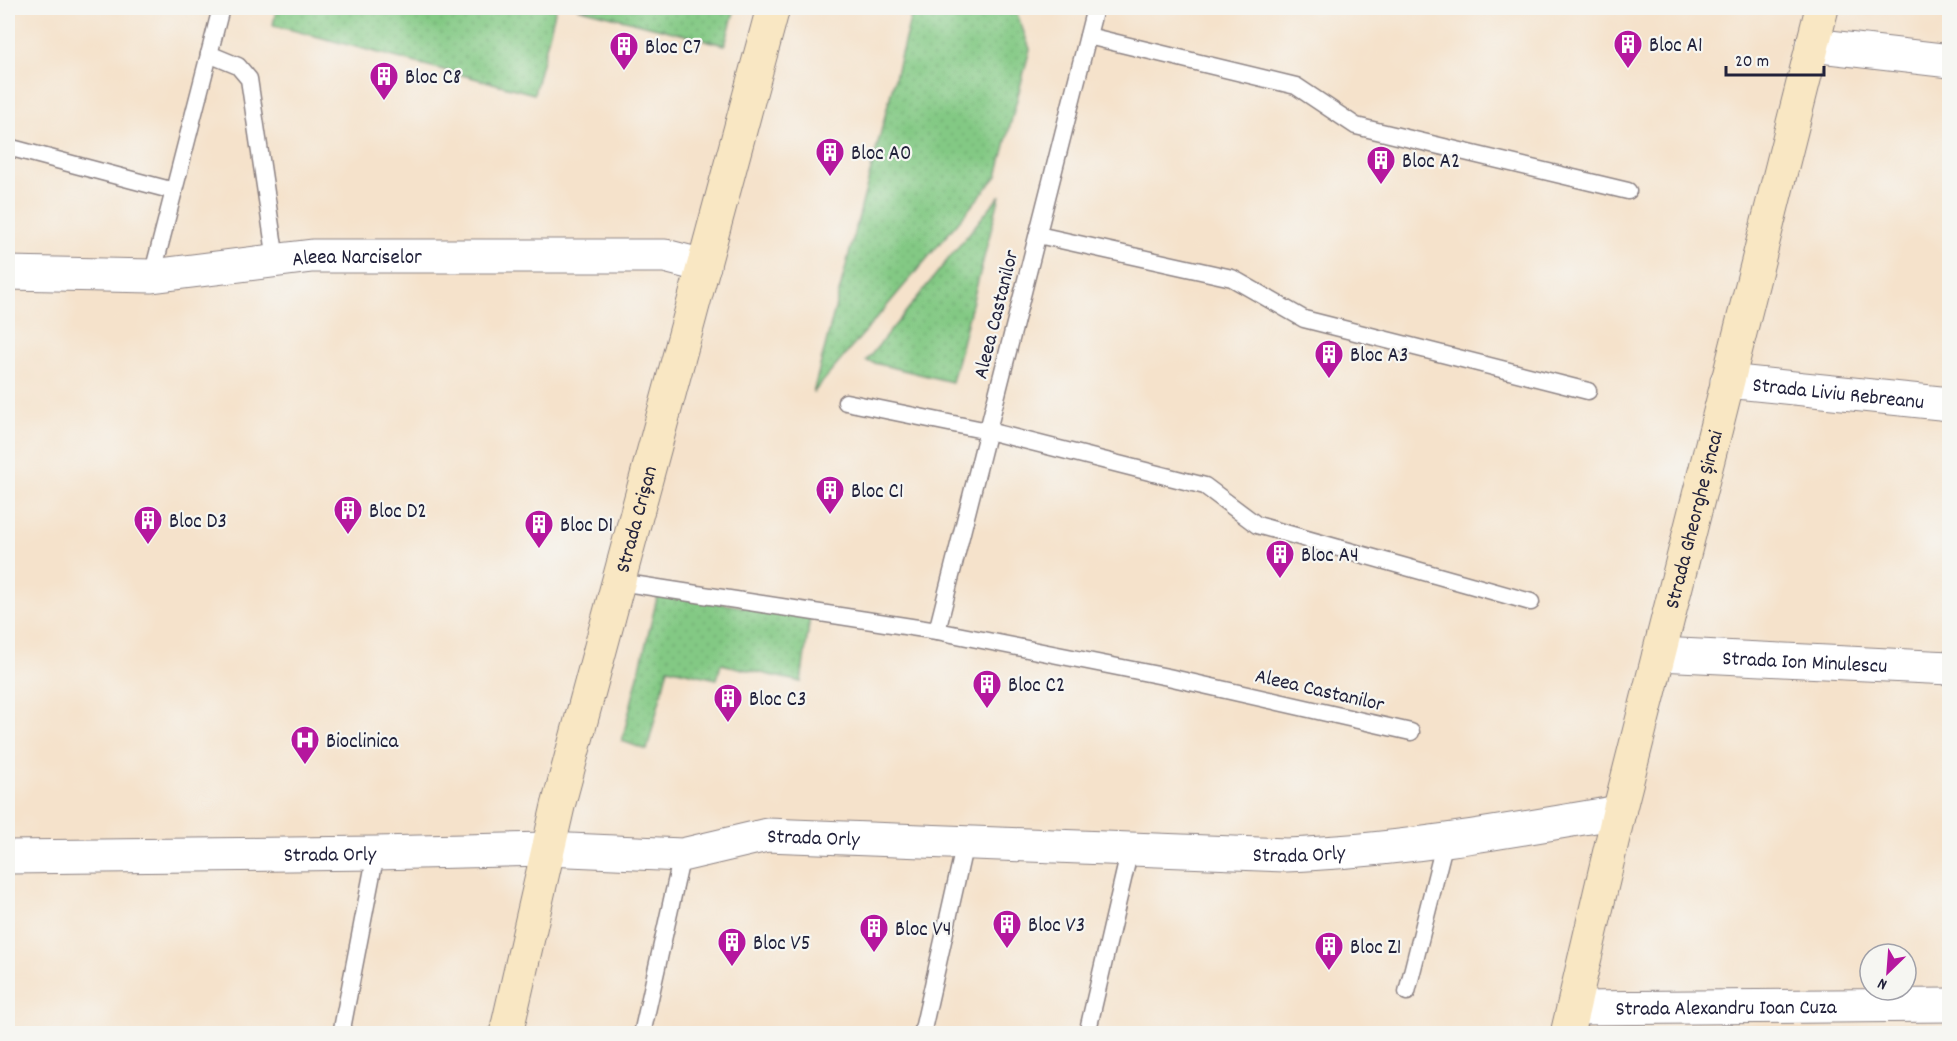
<svg xmlns="http://www.w3.org/2000/svg" width="1957" height="1041" viewBox="0 0 1957 1041" font-family="Dekko,sans-serif">
<defs>
<pattern id="park-dots" width="8" height="8" patternUnits="userSpaceOnUse" patternTransform="scale(1.5)"><rect width="8" height="8" fill="#83c984"/><path d="M2 2h.1M6 6h.1" fill="none" stroke="#71ac73" stroke-width="1.8" stroke-linecap="round"/></pattern>
</defs>
<rect width="100%" height="100%" fill="#f6f6f2"/>
<filter id="ink" filterUnits="userSpaceOnUse"><feTurbulence type="fractalNoise" baseFrequency=".0167" numOctaves="2"/><feDisplacementMap in="SourceGraphic" scale="12" xChannelSelector="R" yChannelSelector="G"/><feConvolveMatrix kernelMatrix="1 2 1 2 8 2 1 2 1" color-interpolation-filters="sRGB"/></filter>
<filter id="wash" filterUnits="userSpaceOnUse"><feTurbulence type="fractalNoise" baseFrequency=".008" numOctaves="4" result="noise"/><feDisplacementMap in="SourceGraphic" scale="24" xChannelSelector="R" yChannelSelector="G"/><feGaussianBlur stdDeviation="1.35" result="paint"/><feColorMatrix in="noise" values="0 0 0 0 0 0 0 0 0 0 0 0 0 0 0 0 0 1.4 0 .05"/><feComposite in="paint" operator="in"/></filter>
<g filter="url(#wash)">
<rect width="100%" height="100%" fill="#f5e2cb"/>
<g fill="url(#park-dots)" stroke="#527660" stroke-width="1.5">
<polygon points="277,8 556,8 534,94 273,25"/>
<polygon points="577,8 735,8 725,45"/>
<polygon points="913,8 1015,8 1030,49 997,176 813,393"/>
<polygon points="1000,195 952,382 866,361"/>
<polygon points="658,594 810,617 801,682 721,664 717,679 668,668 647,750 622,741"/>
</g>
</g>
<g filter="url(#ink)">
<g fill="none" stroke-linecap="round" stroke-linejoin="round">
<g stroke="#8c8283" stroke-width="19">
<g id="lane">
<polyline points="1088,36 1296,86 1356,126 1628,191"/>
<polyline points="209,54 238,66 249,79 276,260"/>
<polyline points="8,147 174,191"/>
<polyline points="1038,235 1232,278 1304,319 1588,391"/>
<polyline points="152,276 221,8"/>
<polyline points="846,402 988,431 1205,486 1257,525 1531,602"/>
<polyline points="619,582 937,631 1168,677 1411,732"/>
<polyline points="937,631 1095,8"/>
<polyline points="1407,992 1445,841"/>
<polyline points="341,1034 376,853"/>
<polyline points="642,1034 682,855"/>
<polyline points="922,1034 965,843"/>
<polyline points="1087,1034 1130,849"/>
</g>
</g>
<g stroke="#8c8283" stroke-width="35">
<g id="street">
<polyline points="1812,45 1950,61"/>
<path id="s1" d="M 8,273 L 152,276 L 312,256 L 665,256 L 704,266"/>
<path id="s2" d="M 1727,381 L 1950,404"/>
<path id="s3" d="M 1659,654 L 1950,668"/>
<path id="s4" d="M 8,857 L 376,853 L 547,849 L 682,855 L 767,835 L 1286,855 C 1398,851 1508,831 1619,812"/>
<path id="s5" d="M 1574,1008 L 1950,1005"/>
</g>
</g>
<g stroke="#8c8283" stroke-width="35">
<g id="secondary">
<path id="s6" d="M 506,1034 L 558,806 L 773,8"/>
<path id="s7" d="M 1567,1034 L 1619,812 L 1822,8"/>
</g>
</g>
<use href="#lane" stroke="#fff" stroke-width="16"/>
<use href="#street" stroke="#fff" stroke-width="33"/>
<use href="#secondary" stroke="#f9e7c3" stroke-width="33"/>
</g>
</g>
<defs>
<g id="building-pin" transform="scale(1.5)"><path d="M0 17L-7.5 6A9.5 9.5 0 1 1 7.5 6Z" fill="#b5179e" stroke="#f6f6f2"/><path d="M-4-6H4V6H1V3H-1V6H-4ZM-2.5-4.3h1.7v1.8h-1.7ZM.8-4.3h1.7v1.8H.8ZM-2.5-1h1.7V.8h-1.7ZM.8-1h1.7V.8H.8Z" fill="#fff"/></g>
<g id="hospital-pin" transform="scale(1.5)"><path d="M0 17L-7.5 6A9.5 9.5 0 1 1 7.5 6Z" fill="#b5179e" stroke="#f6f6f2"/><path d="M-5-5h3v3.5h4V-5h3V5h-3V1.5h-4V5h-3Z" fill="#fff"/></g>
</defs>
<g fill-rule="evenodd">
<use href="#building-pin" x="1628" y="44"/>
<use href="#building-pin" x="624" y="46"/>
<use href="#building-pin" x="384" y="76"/>
<use href="#building-pin" x="830" y="152"/>
<use href="#building-pin" x="1381" y="160"/>
<use href="#building-pin" x="1329" y="354"/>
<use href="#building-pin" x="830" y="490"/>
<use href="#building-pin" x="348" y="510"/>
<use href="#building-pin" x="148" y="520"/>
<use href="#building-pin" x="539" y="524"/>
<use href="#building-pin" x="1280" y="554"/>
<use href="#building-pin" x="987" y="684"/>
<use href="#building-pin" x="728" y="698"/>
<use href="#hospital-pin" x="305" y="740"/>
<use href="#building-pin" x="1007" y="924"/>
<use href="#building-pin" x="874" y="928"/>
<use href="#building-pin" x="732" y="942"/>
<use href="#building-pin" x="1329" y="946"/>
</g>
<g text-anchor="middle" stroke-width="4.5" stroke-linejoin="round" paint-order="stroke">
<g font-size="21" fill="#22223b" stroke="#f6f6f2" text-anchor="start">
<text x="1649" y="51">Bloc A1</text>
<text x="645" y="53">Bloc C7</text>
<text x="405" y="83">Bloc C8</text>
<text x="851" y="159">Bloc A0</text>
<text x="1402" y="167">Bloc A2</text>
<text x="1350" y="361">Bloc A3</text>
<text x="851" y="497">Bloc C1</text>
<text x="369" y="517">Bloc D2</text>
<text x="169" y="527">Bloc D3</text>
<text x="560" y="531">Bloc D1</text>
<text x="1301" y="561">Bloc A4</text>
<text x="1008" y="691">Bloc C2</text>
<text x="749" y="705">Bloc C3</text>
<text x="326" y="747">Bioclinica</text>
<text x="1028" y="931">Bloc V3</text>
<text x="895" y="935">Bloc V4</text>
<text x="753" y="949">Bloc V5</text>
<text x="1350" y="953">Bloc Z1</text>
</g>
<g font-size="21" fill="#22223b" stroke="#f6f6f2">
<text dy="7" stroke="none"><textPath href="#s1" startOffset="350">Aleea Narciselor</textPath></text>
<text transform="translate(995 314) rotate(-76)" y="7">Aleea Castanilor</text>
<text dy="7" stroke="none"><textPath href="#s2" startOffset="112">Strada Liviu Rebreanu</textPath></text>
<text dy="7" stroke="none"><textPath href="#s6" startOffset="531">Strada Crișan</textPath></text>
<text dy="7" stroke="none"><textPath href="#s7" startOffset="530">Strada Gheorghe Șincai</textPath></text>
<text dy="7" stroke="none"><textPath href="#s3" startOffset="146">Strada Ion Minulescu</textPath></text>
<text transform="translate(1320 689) rotate(13)" y="7">Aleea Castanilor</text>
<text dy="7" stroke="none"><textPath href="#s4" startOffset="808">Strada Orly</textPath></text>
<text dy="7" stroke="none"><textPath href="#s4" startOffset="1294">Strada Orly</textPath></text>
<text dy="7" stroke="none"><textPath href="#s4" startOffset="322">Strada Orly</textPath></text>
<text dy="7" stroke="none"><textPath href="#s5" startOffset="152">Strada Alexandru Ioan Cuza</textPath></text>
</g>
</g>
<rect width="1957" height="1041" fill="none" stroke="#f6f6f2" stroke-width="30"/>
<g transform="translate(1888 972) rotate(205)"><circle r="28" fill="#f6f6f2" stroke="#a1a1a9" stroke-width="1.5"/>
<path d="M0-4.5L10 22L0 15L-10 22Z" fill="#b5179e"/>
<text y="-9" font-size="16" font-weight="bold" text-anchor="middle" fill="#22223b">N</text>
</g>
<path d="M1726 66v9h98v-9" fill="none" stroke="#22223b" stroke-width="3"/>
<text x="1735" y="66" font-size="18" fill="#22223b" stroke="#f6f6f2" stroke-width="4.5" paint-order="stroke">20 m</text>
</svg>
